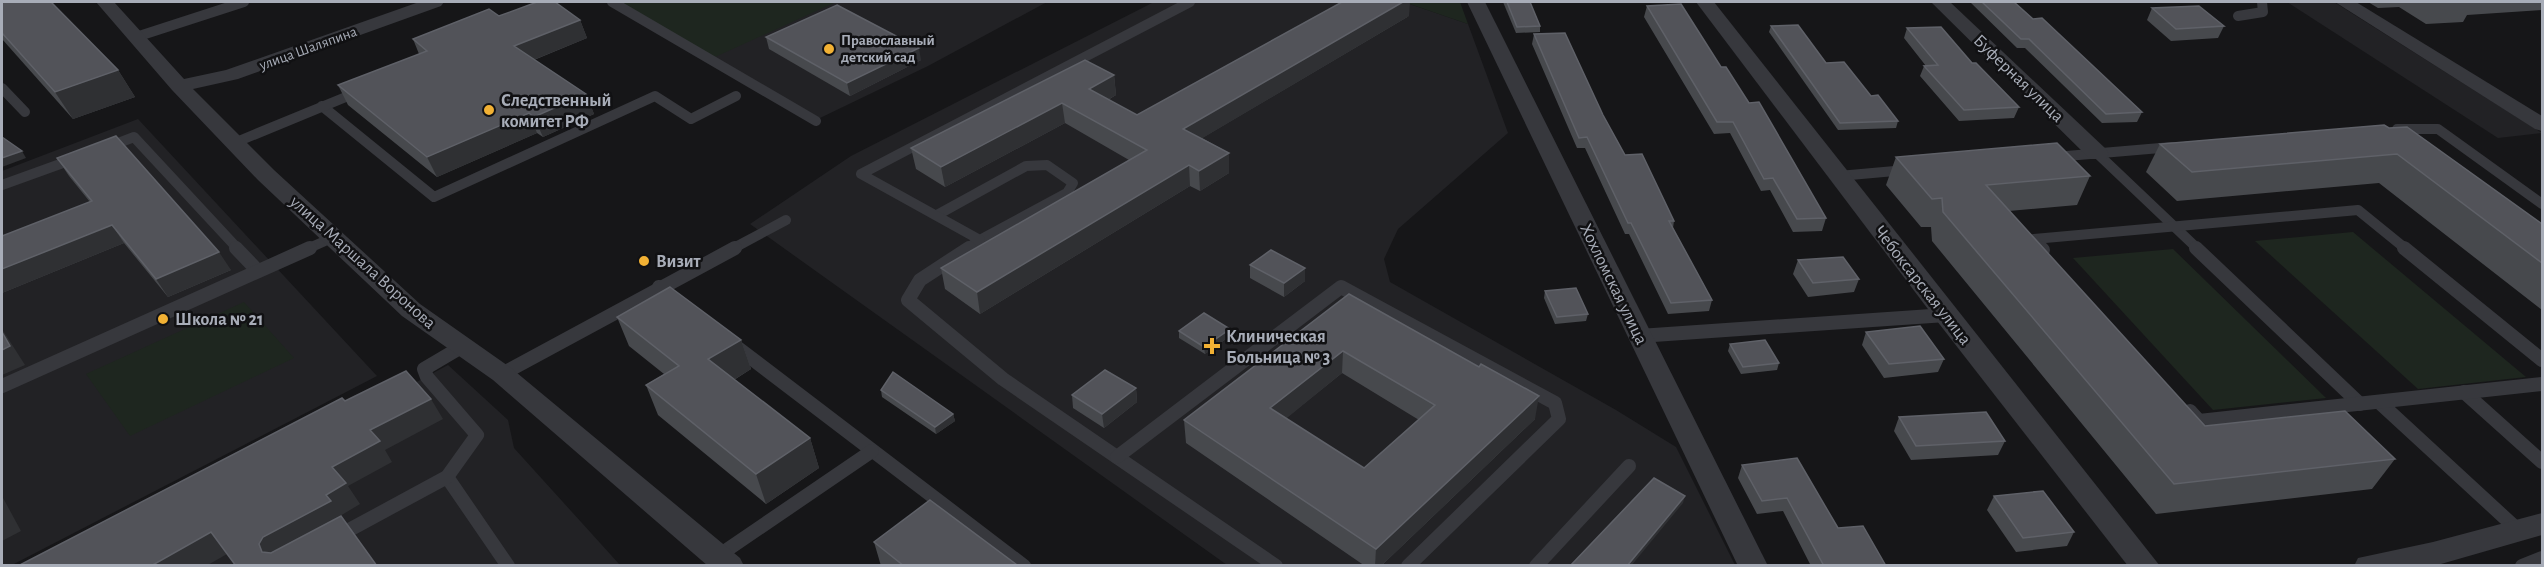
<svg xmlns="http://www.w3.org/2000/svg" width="2544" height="567" viewBox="0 0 2544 567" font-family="'Alegreya Sans',sans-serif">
<rect width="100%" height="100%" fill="#161618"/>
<g fill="#222225">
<polygon points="615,2 1047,2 928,66 820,118"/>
<polygon points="1154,2 1404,2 1468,24 1508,133 1398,229 1384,259 1390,282 1616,410 1676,447 1735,565 1227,565 750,224 851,156"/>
<polygon points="2287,2 2334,2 2542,133 2498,138"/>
<polygon points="138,119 377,376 12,565 2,566 2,171"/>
<polygon points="448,365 508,420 514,448 620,565 77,566"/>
</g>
<g fill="#1e261f">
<polygon points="618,2 836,2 715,57"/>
<polygon points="1404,2 1460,2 1468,24"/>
<polygon points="2353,232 2526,377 2418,389 2255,241"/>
<polygon points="2173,249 2326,398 2213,410 2073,258"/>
<polygon points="244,302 294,358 130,436 86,374"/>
</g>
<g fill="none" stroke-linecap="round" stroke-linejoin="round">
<g stroke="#37383d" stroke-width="10">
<polyline points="612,2 816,121"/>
<polyline points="2238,16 2263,12 2262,2"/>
<polyline points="136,37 244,2"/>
<polyline points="2,88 25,112"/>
<polyline points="322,106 434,197 655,96 691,119 736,96"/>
<polyline points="2397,129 2438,129 2542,204"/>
<polyline points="234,143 358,92"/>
<polyline points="108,147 134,137 238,249"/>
<polyline points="2098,154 2198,249"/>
<polyline points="2055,157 2172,147"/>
<polyline points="1839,176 1906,170"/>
<polyline points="2,185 74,159"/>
<polyline points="937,215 1026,166 1047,165 1073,183 1067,193 980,240"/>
<polyline points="307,249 334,237"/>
<polyline points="732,249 786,220"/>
<polyline points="966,249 980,240 861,174 1190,2"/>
<polyline points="2042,249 2034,239 2358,210 2406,249"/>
</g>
<g stroke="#37383d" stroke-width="14">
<polyline points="236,248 257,270"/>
<polyline points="969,248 920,280 908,300 1003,379 1276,566"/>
<polyline points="2041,248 2043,250"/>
<polyline points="2196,248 2360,404"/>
<polyline points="2404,248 2542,360"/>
<polyline points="659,287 677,301"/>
<polyline points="1639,336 1946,315"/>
<polyline points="734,345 1024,566"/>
<polyline points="502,374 735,248"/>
<polyline points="2,386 310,248"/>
<polyline points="2464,392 2542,462"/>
<polyline points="2379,402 2518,530"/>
<polyline points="2190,411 2199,421 2542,384"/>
<polyline points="1117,457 1341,287 1555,403 1559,419 1408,566"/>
<polyline points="447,477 508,566"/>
<polyline points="338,536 447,477 477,435 427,377 424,369 463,346"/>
<polyline points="718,556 872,451"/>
<polyline points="1536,566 1629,466"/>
<polyline points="2522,566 2542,558"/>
</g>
<g fill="#37383d" fill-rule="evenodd">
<polygon points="96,2 114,2 184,79 226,70 419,2 444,2 441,6 238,79 193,89 274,170 420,304 511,368 740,558 744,566 708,566 493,380 402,316 365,281 258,180 172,90"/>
<polygon points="1467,2 1485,2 1768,566 1738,566"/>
<polygon points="1696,2 1714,2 2160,566 2128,566 1937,321"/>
<polygon points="1931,2 1950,2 2106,149 2109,154 2106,159 2090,159"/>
<polygon points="2335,2 2356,2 2542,116 2542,131 2535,129"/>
<polygon points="2542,513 2542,535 2434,566 2354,566 2358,558 2433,542"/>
</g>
</g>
<g fill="#47494d" fill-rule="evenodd">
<polygon points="2,2 118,70 135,97 73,119 2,39"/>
<polygon points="1503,2 1530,2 1540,26 1540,32 1516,33"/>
<polygon points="1970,2 2014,2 2033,19 2142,112 2137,122 2102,123 2025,48 2017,48"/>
<polygon points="2368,2 2542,2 2542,10 2467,15 2463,22 2426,24 2399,7 2378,8"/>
<polygon points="1647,6 1721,67 1749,103 1826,218 1822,231 1793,232 1770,190 1761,191 1730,133 1714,134 1644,17"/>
<polygon points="2152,8 2224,26 2218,38 2171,41 2147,20"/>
<polygon points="499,16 580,20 587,38 534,60 586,94 594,114 543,137 537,133 437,177 348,105 338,85 419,54 413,39"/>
<polygon points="1409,16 1202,138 1229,153 1229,173 1200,191 1190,186 980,314 945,289 941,268 1129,160 1065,123 945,187 916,169 911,148 1114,75 1116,95 1108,100 1137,115"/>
<polygon points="1771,26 1826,63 1871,96 1898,121 1896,128 1838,130 1769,32"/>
<polygon points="1907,28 1972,63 2019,107 2014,118 1959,121 1920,76 1924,66 1926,66 1904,38"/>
<polygon points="1534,34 1603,115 1625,155 1674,221 1673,228 1712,300 1709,311 1668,314 1629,234 1625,234 1585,148 1577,148 1532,44"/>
<polygon points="766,37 921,60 850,96 769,49"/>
<polygon points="2384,125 2542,224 2542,310 2379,183 2177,201 2146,172 2160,144"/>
<polygon points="1896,157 2090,176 2077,205 2009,211 2205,426 2395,459 2372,489 2156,514 1932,241 1931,227 1921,227 1886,185"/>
<polygon points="57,158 231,270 168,297 124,243 2,293 2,236 90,202 69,176"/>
<polygon points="1798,260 1859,279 1854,292 1808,297 1793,274"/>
<polygon points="1250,265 1305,281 1284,297 1250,278"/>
<polygon points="1545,291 1588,314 1586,321 1555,324 1544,298"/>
<path d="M 1349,294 L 1535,419 L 1381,566 L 1365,566 L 1186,443 L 1184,420 ZM 1342,373 L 1419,420 L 1364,468 L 1286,418 Z"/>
<polygon points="617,317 741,340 751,369 734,380 810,438 819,468 766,504 658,415 646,385 664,374 629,346"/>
<polygon points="1230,329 1230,336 1205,354 1179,338 1179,331"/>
<polygon points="1866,332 1944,359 1938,372 1884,378 1862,345"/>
<polygon points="1730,344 1779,363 1777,370 1741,374 1728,351"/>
<polygon points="1136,388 1137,402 1104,428 1073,408 1072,395"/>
<polygon points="881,390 953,414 955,421 936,434 882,397"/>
<polygon points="1899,417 2005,441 1998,455 1911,460 1894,431"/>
<polygon points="1742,465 1838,528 1886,566 1811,566 1783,511 1757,514 1738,478"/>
<polygon points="1994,496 2074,532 2067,546 2016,552 1987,510"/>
<polygon points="874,542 1017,565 1017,566 881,566"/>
</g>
<g fill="#2f3033">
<polygon points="1403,2 1410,2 1409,16 1184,149 1183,129"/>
<polygon points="580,20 587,38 521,65 514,46"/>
<polygon points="919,48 921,60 850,96 847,83"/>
<polygon points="118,70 135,97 73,119 55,92"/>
<polygon points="1114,75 1116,95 1091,109 1089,89"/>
<polygon points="586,94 594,114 543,137 534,117"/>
<polygon points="1062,103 1065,123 945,187 941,167"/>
<polygon points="529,113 537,133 437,177 427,157"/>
<polygon points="22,151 26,158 2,167 2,158"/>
<polygon points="1229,153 1229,173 1200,191 1199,171"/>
<polygon points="1189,165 1190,186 980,314 977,292"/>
<polygon points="112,225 124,243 2,293 2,269"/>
<polygon points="219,252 231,270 168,297 156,279"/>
<polygon points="1305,268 1305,281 1284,297 1284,283"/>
<polygon points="2,329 25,365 2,375"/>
<polygon points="1230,329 1230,336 1205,354 1204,347"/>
<polygon points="741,340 751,369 719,389 708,359"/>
<polygon points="1343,351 1342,373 1271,431 1270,408"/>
<polygon points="1136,388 1137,402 1104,428 1102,414"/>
<polygon points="1539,396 1535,419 1381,566 1375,566 1376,549"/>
<polygon points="431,399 443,419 385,450 392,462 348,486 360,504 340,516 345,522 279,558 262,552 259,544 263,537 326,495 332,467 370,430"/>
<polygon points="953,414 955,421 936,434 935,427"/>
<polygon points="810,438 819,468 766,504 756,474"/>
<polygon points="2,496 21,531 2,541"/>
<polygon points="1685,496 1683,503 1631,566 1627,566"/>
<polygon points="211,532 227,554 206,566 151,566"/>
</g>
<g fill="#525359" stroke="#5f6168" stroke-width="1.5" fill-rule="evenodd">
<polygon points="2,2 51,2 118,70 55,92 2,33"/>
<polygon points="537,2 555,2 580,20 514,46 586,94 534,117 529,113 427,157 338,85 427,51 413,39 489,9 499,16"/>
<polygon points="1342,2 1403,2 1183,129 1229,153 1199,171 1189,165 977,292 941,268 1147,150 1062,103 941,167 911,148 1085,60 1114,75 1089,89 1137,115"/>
<polygon points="1507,2 1530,2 1540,26 1517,27"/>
<polygon points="1982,2 2014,2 2033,19 2042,18 2142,112 2106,114 2029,39 2021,39"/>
<polygon points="1681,4 1721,67 1726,67 1749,103 1759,102 1826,218 1797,219 1773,178 1764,179 1733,122 1717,122 1647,6"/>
<polygon points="837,5 919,48 847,83 766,37"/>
<polygon points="2199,6 2224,26 2176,29 2152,8"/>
<polygon points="1798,25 1826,63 1844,62 1871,96 1878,95 1898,121 1840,123 1771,26"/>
<polygon points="1941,27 1972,63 1976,63 2019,107 1964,110 1924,66 1938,65 1907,28"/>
<polygon points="1565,33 1603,115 1625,155 1642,154 1674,221 1669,221 1712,300 1671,303 1631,223 1628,223 1587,137 1579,138 1534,34"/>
<polygon points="2384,125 2389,128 2407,127 2542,224 2542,263 2397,154 2192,172 2160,144"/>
<polygon points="116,136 219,252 156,279 112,225 2,269 2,236 92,201 57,158"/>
<polygon points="2,137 22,151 2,158"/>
<polygon points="2057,143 2090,176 1986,185 2205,426 2345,411 2395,459 2174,484 1943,212 1942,198 1932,199 1896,157"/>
<polygon points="1271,250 1305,268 1284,283 1250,265"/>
<polygon points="1843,257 1859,279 1813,283 1798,260"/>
<polygon points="670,287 741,340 708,359 810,438 756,474 646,385 679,366 617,317"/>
<polygon points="1576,288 1588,314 1557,317 1545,291"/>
<path d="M 1349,294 L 1479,367 L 1481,364 L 1539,396 L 1376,549 L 1184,420 ZM 1343,351 L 1435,405 L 1364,468 L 1270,408 Z"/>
<polygon points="1204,313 1230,329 1204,347 1179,331"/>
<polygon points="1920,326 1944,359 1889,364 1866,332"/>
<polygon points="2,332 10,346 2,350"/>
<polygon points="1765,340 1779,363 1743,367 1730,344"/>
<polygon points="1105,370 1136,388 1102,414 1072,395"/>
<polygon points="406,371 431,399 370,430 380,441 332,467 346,483 326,495 331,501 263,537 259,544 262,552 271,553 341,516 377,566 236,566 211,532 151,566 18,566 342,398 345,401"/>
<polygon points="893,372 953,414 935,427 881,390"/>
<polygon points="1986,412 2005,441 1916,446 1899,417"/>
<polygon points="1797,458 1838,528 1863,526 1886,566 1824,566 1787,498 1762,501 1742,465"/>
<polygon points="1654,478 1685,496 1627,566 1570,566"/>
<polygon points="2043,491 2074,532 2023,538 1994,496"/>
<polygon points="930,500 1017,565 904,566 874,542"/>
</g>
<g fill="#f2b134" stroke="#111113" stroke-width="2">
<circle cx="829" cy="49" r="6"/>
<circle cx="489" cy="110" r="6"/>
<circle cx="644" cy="261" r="6"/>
<circle cx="163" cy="319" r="6"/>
<path d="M1209 337h6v6h6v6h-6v6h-6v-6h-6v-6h6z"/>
</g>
<g text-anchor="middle" stroke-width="5" stroke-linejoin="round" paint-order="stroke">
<g font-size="15" font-weight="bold" fill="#a8adb8" stroke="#111113" text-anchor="start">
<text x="841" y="45">Православный<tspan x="841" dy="17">детский сад</tspan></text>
</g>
<g font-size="15" fill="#a8adb8" stroke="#111113">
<text transform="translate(308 48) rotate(-20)" y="5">улица Шаляпина</text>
</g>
<g font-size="18" fill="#a8adb8" stroke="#111113">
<text transform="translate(2019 78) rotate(44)" y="6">Буферная улица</text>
<text transform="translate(363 262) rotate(42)" y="6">улица Маршала Воронова</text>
<text transform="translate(1614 284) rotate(64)" y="6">Хохломская улица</text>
<text transform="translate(1923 285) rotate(52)" y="6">Чебоксарская улица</text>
</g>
<g font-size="18" font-weight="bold" fill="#a8adb8" stroke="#111113" text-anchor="start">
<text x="501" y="106">Следственный<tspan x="501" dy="21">комитет РФ</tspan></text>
<text x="656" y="267">Визит</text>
<text x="175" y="325">Школа № 21</text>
<text x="1226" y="342">Клиническая<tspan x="1226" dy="21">Больница № 3</tspan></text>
</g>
</g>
<rect width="2544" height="567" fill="none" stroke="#a8adb8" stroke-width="6"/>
</svg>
